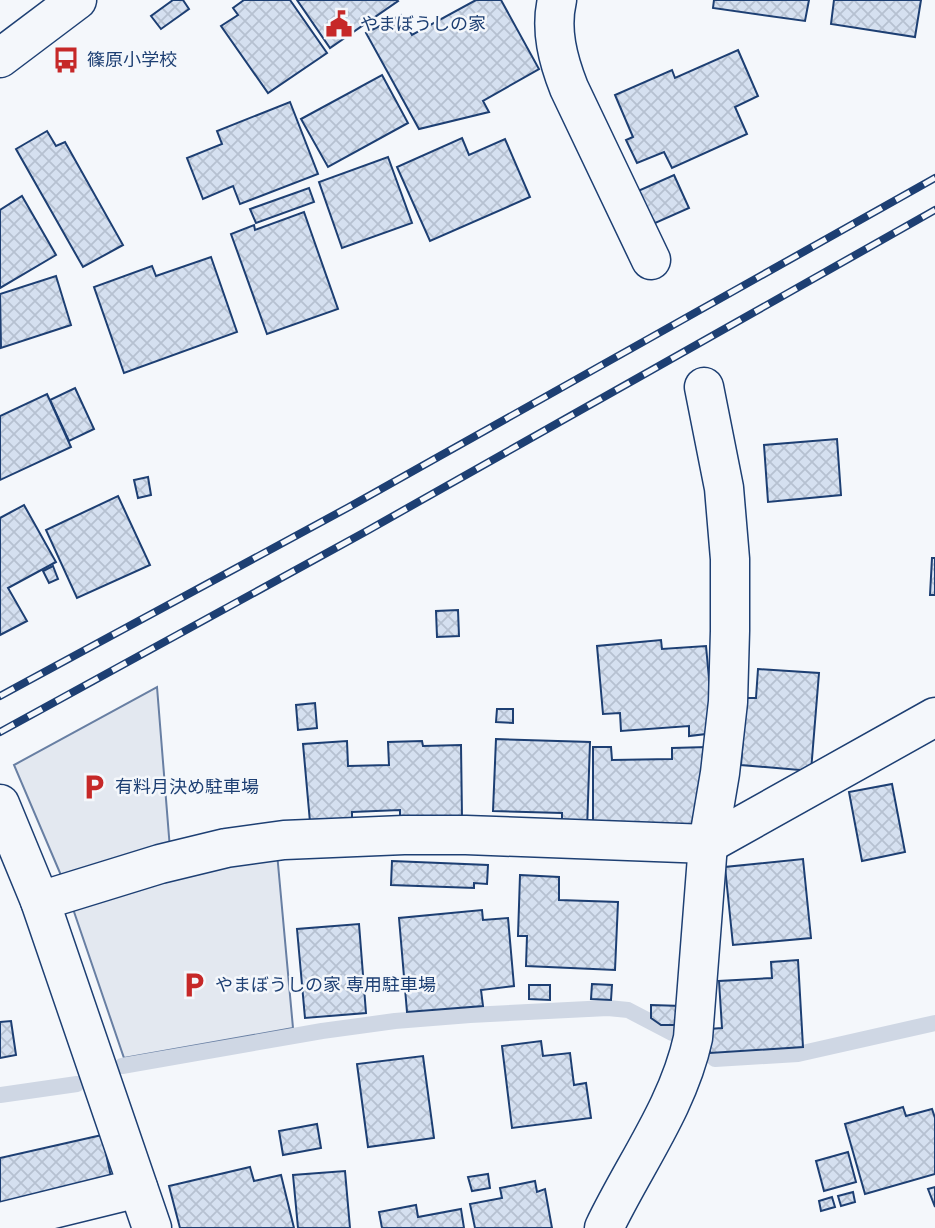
<svg xmlns="http://www.w3.org/2000/svg" width="935" height="1228" viewBox="0 0 935 1228" font-family="Helvetica,'Noto Sans JP',sans-serif">
<defs>
<pattern id="building-cross-hatch" width="8" height="8" patternUnits="userSpaceOnUse" patternTransform="scale(1.75)"><rect width="8" height="8" fill="#d5e0f0"/><path d="M0 0l8 8M0 8l8-8" fill="none" stroke="#b6c1d1"/></pattern>
</defs>
<rect width="100%" height="100%" fill="#f4f7fb"/>
<g fill="#e3e8f0" stroke="#687fa3" stroke-width="2">
<polygon points="157,687 170,849 63,880 14,765"/>
<polygon points="277,853 293,1028 124,1058 71,903"/>
</g>
<g fill="none" stroke-linecap="round" stroke-linejoin="round">
<g stroke="#cfd7e4" stroke-width="16">
<polyline points="715,1059 798,1054 935,1023"/>
<polyline points="122,1066 322,1031 395,1021 470,1015 608,1008 628,1010 672,1033"/>
<polyline points="0,1095 77,1084"/>
</g>
</g>
<g fill="url(#building-cross-hatch)" stroke="#1d3f73" stroke-width="2">
<polygon points="173,0 183,0 189,9 161,29 151,16"/>
<polygon points="244,0 290,0 327,53 268,93 221,26 238,15 233,8"/>
<polygon points="297,0 397,0 398,1 330,48"/>
<polygon points="476,0 501,0 539,69 483,101 489,112 419,129 366,33 401,15 412,35"/>
<polygon points="714,0 809,0 805,21 713,8"/>
<polygon points="834,0 921,0 915,37 831,24"/>
<polygon points="738,50 758,96 735,107 747,134 672,168 664,152 637,163 626,140 633,137 615,95 672,70 675,78"/>
<polygon points="382,75 408,123 328,167 301,119"/>
<polygon points="290,102 318,174 240,204 233,186 203,199 187,158 222,144 217,131"/>
<polygon points="47,131 56,146 65,142 123,245 83,267 16,149"/>
<polygon points="462,138 469,155 505,139 530,197 430,241 397,167"/>
<polygon points="388,157 412,223 342,248 319,182"/>
<polygon points="674,175 689,208 653,224 638,191"/>
<polygon points="309,188 314,202 256,223 250,209"/>
<polygon points="22,196 56,255 0,288 0,210"/>
<polygon points="304,212 338,309 267,334 231,234 254,225 255,230"/>
<polygon points="211,257 237,332 124,373 94,287 152,266 156,276"/>
<polygon points="56,276 71,325 1,348 0,294"/>
<polygon points="75,388 94,429 69,441 50,400"/>
<polygon points="47,394 71,447 0,480 0,416"/>
<polygon points="837,439 841,495 768,502 764,445"/>
<polygon points="148,477 151,495 138,498 134,480"/>
<polygon points="118,496 150,565 77,598 46,530"/>
<polygon points="24,505 56,562 8,588 27,621 0,635 0,518"/>
<polygon points="932,558 935,558 935,595 930,595"/>
<polygon points="53,566 58,579 49,583 43,571"/>
<polygon points="458,610 459,636 437,637 436,611"/>
<polygon points="661,640 662,649 706,646 714,733 689,736 689,726 621,731 620,713 603,714 597,646"/>
<polygon points="758,669 819,673 811,771 741,765 746,698 756,698"/>
<polygon points="315,703 317,728 298,730 296,705"/>
<polygon points="497,709 513,709 513,723 496,722"/>
<polygon points="496,739 590,742 587,830 562,829 562,813 493,811"/>
<polygon points="347,741 348,766 389,765 388,742 422,741 423,746 461,745 462,817 400,823 400,810 352,812 352,819 310,822 303,744"/>
<polygon points="593,747 611,747 612,760 672,759 672,748 707,747 700,834 593,830"/>
<polygon points="892,784 905,852 862,861 849,792"/>
<polygon points="803,859 811,938 733,945 725,867"/>
<polygon points="392,861 488,865 487,884 474,883 474,888 391,885"/>
<polygon points="520,875 559,877 559,900 618,902 615,970 526,966 527,936 518,936"/>
<polygon points="482,910 483,920 508,918 514,986 481,990 483,1006 407,1012 399,918"/>
<polygon points="359,924 366,1013 305,1018 297,929"/>
<polygon points="798,960 803,1047 710,1053 709,1029 722,1028 719,981 772,978 771,962"/>
<polygon points="592,984 612,985 611,1000 591,999"/>
<polygon points="529,985 550,985 550,1000 529,999"/>
<polygon points="651,1005 682,1006 682,1025 661,1025 651,1018"/>
<polygon points="11,1021 16,1055 0,1058 0,1022"/>
<polygon points="541,1041 543,1056 570,1053 574,1085 586,1083 591,1118 512,1128 502,1046"/>
<polygon points="423,1056 434,1138 368,1147 357,1064"/>
<polygon points="903,1107 906,1116 932,1109 935,1118 935,1174 865,1194 845,1124"/>
<polygon points="317,1124 321,1148 283,1155 279,1131"/>
<polygon points="102,1135 113,1186 0,1207 0,1158"/>
<polygon points="848,1152 856,1182 824,1191 816,1161"/>
<polygon points="250,1167 254,1181 281,1175 294,1228 180,1228 169,1186"/>
<polygon points="345,1171 350,1228 298,1228 293,1175"/>
<polygon points="488,1174 490,1188 472,1191 468,1177"/>
<polygon points="535,1181 537,1192 545,1189 552,1228 475,1228 470,1204 502,1198 500,1188"/>
<polygon points="935,1187 935,1207 928,1189"/>
<polygon points="853,1192 855,1202 841,1206 838,1196"/>
<polygon points="832,1197 835,1207 821,1211 819,1201"/>
<polygon points="416,1205 418,1217 461,1209 464,1228 382,1228 379,1212"/>
</g>
<g fill="none" stroke-linecap="round" stroke-linejoin="round">
<g stroke="#1d3f73" stroke-width="41">
<g id="street">
<path d="M 557,0 C 550,30 558,60 569,88 L 651,260"/>
<polyline points="0,804 40,901 152,1228"/>
<polyline points="40,901 160,864 226,848 284,840 404,835 466,835 708,844 935,717"/>
<polyline points="0,1222 138,1188"/>
<path d="M 604,1228 C 634,1165 678,1107 693,1038 L 708,844 L 720,773 L 728,702 L 730,631 L 730,559 L 724,488 L 704,387"/>
</g>
</g>
<g stroke="#1d3f73" stroke-width="41">
<polyline id="secondary" points="0,58 77,0"/>
</g>
<use href="#street" stroke="#f4f7fb" stroke-width="38"/>
<use href="#secondary" stroke="#f4f7fb" stroke-width="38"/>
<g stroke="#1d3f73" stroke-width="8">
<g id="rail">
<polyline points="0,696 349,507 935,178"/>
<polyline points="0,732 365,532 935,210"/>
</g>
</g>
<use href="#rail" stroke="#f4f7fb" stroke-width="5" stroke-dasharray="16" stroke-linecap="butt"/>
</g>
<defs>
<g id="civic-bare" transform="scale(2.1)"><path d="M-.6-6.5H3V-4.5H.6V-3L4-1V1h2V6H-6V1h2V-1L-.6-3ZM-1.2 2.5V6h2.4V2.5Z" fill="#c62828" stroke="#f4f7fb" stroke-width="2.5" paint-order="stroke"/></g>
<g id="bus-bare" transform="scale(2.1)"><path d="M-5-6H5V4H4V6H2V4H-2V6H-4V4H-5ZM-3.5-4V0h7V-4ZM-3.5 1.2v1.5H-2V1.2ZM2 1.2v1.5H3.5V1.2Z" fill="#c62828" stroke="#f4f7fb" stroke-width="2.5" paint-order="stroke"/></g>
<g id="parking-bare" transform="scale(2.1)"><path d="M-3.5-5.5H1a3.5 3.5 0 0 1 0 7H-1V5.5H-3.5ZM-1-3.4V-.6H.8a1.4 1.4 0 0 0 0-2.8Z" fill="#c62828" stroke="#f4f7fb" stroke-width="2.5" paint-order="stroke"/></g>
</defs>
<g fill-rule="evenodd">
<use href="#civic-bare" x="339" y="24"/>
<use href="#bus-bare" x="66" y="60"/>
<use href="#parking-bare" x="94" y="787"/>
<use href="#parking-bare" x="194" y="985"/>
</g>
<g text-anchor="middle" stroke-width="5" stroke-linejoin="round" paint-order="stroke">
<g font-size="18" fill="#1d3f73" stroke="#f4f7fb" text-anchor="start">
<text x="360" y="30">やまぼうしの家</text>
<text x="87" y="66">篠原小学校</text>
<text x="115" y="793">有料月決め駐車場</text>
<text x="215" y="991">やまぼうしの家 専用駐車場</text>
</g>
</g>
</svg>
